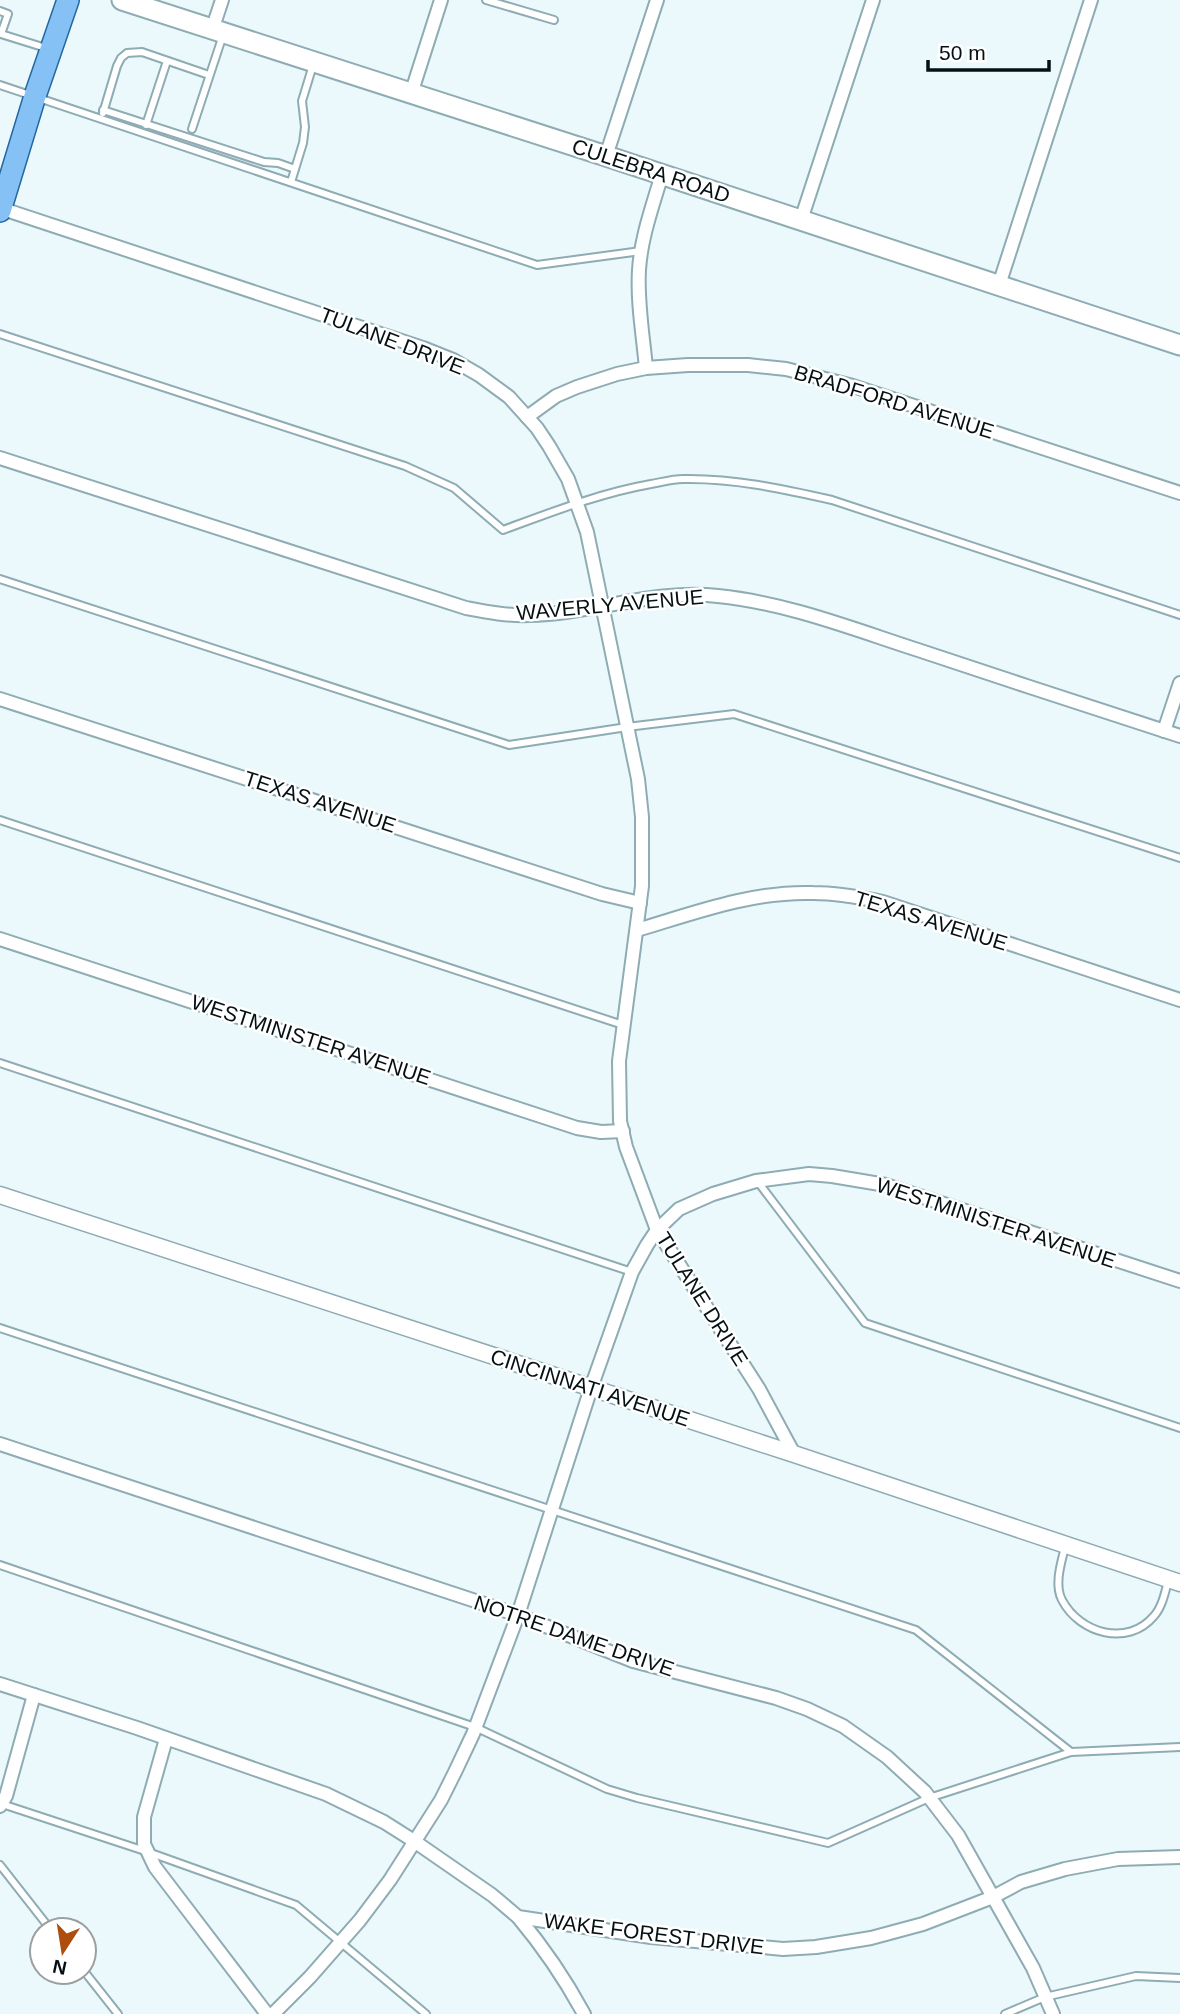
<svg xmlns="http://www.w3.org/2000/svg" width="1180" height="2014" viewBox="0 0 1180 2014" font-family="Helvetica,sans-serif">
<rect width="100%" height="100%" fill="#ecf9fc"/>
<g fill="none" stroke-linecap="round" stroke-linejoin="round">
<g stroke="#8eacb3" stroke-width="10">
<g id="service">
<polyline points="486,0 554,20"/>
<polyline points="0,11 8,14 1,34 49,49"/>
<polyline points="0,85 537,265 641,251"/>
<polyline points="103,110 264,162 278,163 295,169"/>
<polyline points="103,113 117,66 121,58 127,53 142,52 209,75"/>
<polyline points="146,125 167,61"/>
<polyline points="192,129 223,35"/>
<polyline points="291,182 303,143 305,127 302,101 313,65"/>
<path d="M 0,334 L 405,466 L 454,488 L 503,530 C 552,512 600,493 651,484 C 662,482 673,479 683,479 C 734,478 783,489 832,500 L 1180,615"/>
<polyline points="0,579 509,745 627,727 734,714 1180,858"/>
<polyline points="0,820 623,1025"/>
<polyline points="0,1063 632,1272"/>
<polyline points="758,1182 865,1323 1180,1428"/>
<polyline points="0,1328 916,1630 1071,1752"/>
<path d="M 1065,1547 C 1061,1563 1054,1585 1062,1600 C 1080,1634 1128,1647 1154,1616 C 1162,1607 1165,1593 1168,1581"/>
<polyline points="0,1565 475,1727 607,1789 637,1798 828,1843 929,1798 1071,1752 1180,1747"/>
<polyline points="2,1804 148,1852 296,1905 426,2014"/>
<polyline points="0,1865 51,1930"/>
<polyline points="84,1971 118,2014"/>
<polyline points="1005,2014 1045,1997 1136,1976 1180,1978"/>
</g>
</g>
<g stroke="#8eacb3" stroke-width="16">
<g id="minor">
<polyline points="212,30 222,0"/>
<polyline points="411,94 441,0"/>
<polyline points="606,156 657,0"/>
<polyline points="0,208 423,348 453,360 479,375 509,397 537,428 549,446 568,479 587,532 638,779 642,817 642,886 619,1061 620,1121 626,1147 657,1230 759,1389 794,1454"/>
<polyline points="801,220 873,0"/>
<polyline points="999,285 1091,0"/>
<path d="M 646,368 C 643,335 637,302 639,270 C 641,237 653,205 662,174"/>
<polyline points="527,417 556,396 577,387 617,374 646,368 688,365 748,365 786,369 853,386 1180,493"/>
<path d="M 0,458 L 466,608 C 487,612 507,616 529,615 C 592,614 654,589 718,596 C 787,603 853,629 918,650 C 1005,679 1093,708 1180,736"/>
<polyline points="0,699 602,894 640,903"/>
<polyline points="1164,731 1180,683"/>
<path d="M 637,930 C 694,913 752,891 813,893 C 837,893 859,897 883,902 L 1180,1000"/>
<polyline points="0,939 577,1128 601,1132 623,1131"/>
<polyline points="0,1444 518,1615 633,1661 776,1698 807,1709 843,1726 887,1757 925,1792 958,1835 1033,1968 1053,2014"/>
<polyline points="0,1684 137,1728 326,1794 384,1822 414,1841 492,1895 518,1917 651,1937 783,1949 816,1947 871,1938 923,1924 993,1897 1021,1882 1065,1869 1118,1859 1180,1857"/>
<polyline points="166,1739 144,1817 144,1844 155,1867 267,2014"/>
<polyline points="0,1806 6,1796 34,1695"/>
<path d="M 518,1917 C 544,1948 565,1979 584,2014"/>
<polyline points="273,2014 310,1977 360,1920 390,1880 441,1800 455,1772 473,1734 518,1615 591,1388 632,1272 647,1245 657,1230 679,1209 713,1194 756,1181 809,1174 832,1176 886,1185 1180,1281"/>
</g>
</g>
<g stroke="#8eacb3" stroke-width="19">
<polyline id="tertiary" points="0,1195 794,1454 1180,1583"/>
</g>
<g stroke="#8eacb3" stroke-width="23">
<polyline id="secondary" points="122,0 606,156 1180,345"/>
</g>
<g stroke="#2468a0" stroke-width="24">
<polyline id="primary" points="0,211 35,96 68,0"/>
</g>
<use href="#service" stroke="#fff" stroke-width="6"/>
<use href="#minor" stroke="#fff" stroke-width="12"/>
<use href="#tertiary" stroke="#fff" stroke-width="16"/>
<use href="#secondary" stroke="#fff" stroke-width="19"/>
<use href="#primary" stroke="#85c1f4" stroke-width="21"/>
</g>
<g text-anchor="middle" stroke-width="5" stroke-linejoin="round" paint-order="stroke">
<g font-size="21" fill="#051013" stroke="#fff">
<text transform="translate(651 171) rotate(18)" y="7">CULEBRA ROAD</text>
<text transform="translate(392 341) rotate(21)" y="7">TULANE DRIVE</text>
<text transform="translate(894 402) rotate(17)" y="7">BRADFORD AVENUE</text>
<text transform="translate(610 605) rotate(-5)" y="7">WAVERLY AVENUE</text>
<text transform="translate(320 802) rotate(18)" y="7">TEXAS AVENUE</text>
<text transform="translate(931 921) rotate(17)" y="7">TEXAS AVENUE</text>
<text transform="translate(311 1040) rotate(18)" y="7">WESTMINISTER AVENUE</text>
<text transform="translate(996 1223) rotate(18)" y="7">WESTMINISTER AVENUE</text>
<text transform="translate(702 1299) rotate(58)" y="7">TULANE DRIVE</text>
<text transform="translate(590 1388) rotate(18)" y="7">CINCINNATI AVENUE</text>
<text transform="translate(574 1636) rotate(19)" y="7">NOTRE DAME DRIVE</text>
<text transform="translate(654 1934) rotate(7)" y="7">WAKE FOREST DRIVE</text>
</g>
</g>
<g transform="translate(63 1951) rotate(192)"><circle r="33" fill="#ffffff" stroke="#9b9fa1" stroke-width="2"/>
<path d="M0-5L12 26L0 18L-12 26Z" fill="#af4d0f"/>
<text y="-10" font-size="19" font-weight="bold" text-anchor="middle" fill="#051013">N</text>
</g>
<path d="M928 60v10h121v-10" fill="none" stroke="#051013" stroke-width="3.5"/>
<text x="939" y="60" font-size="21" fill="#051013" stroke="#ffffff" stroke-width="5" paint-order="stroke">50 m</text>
</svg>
